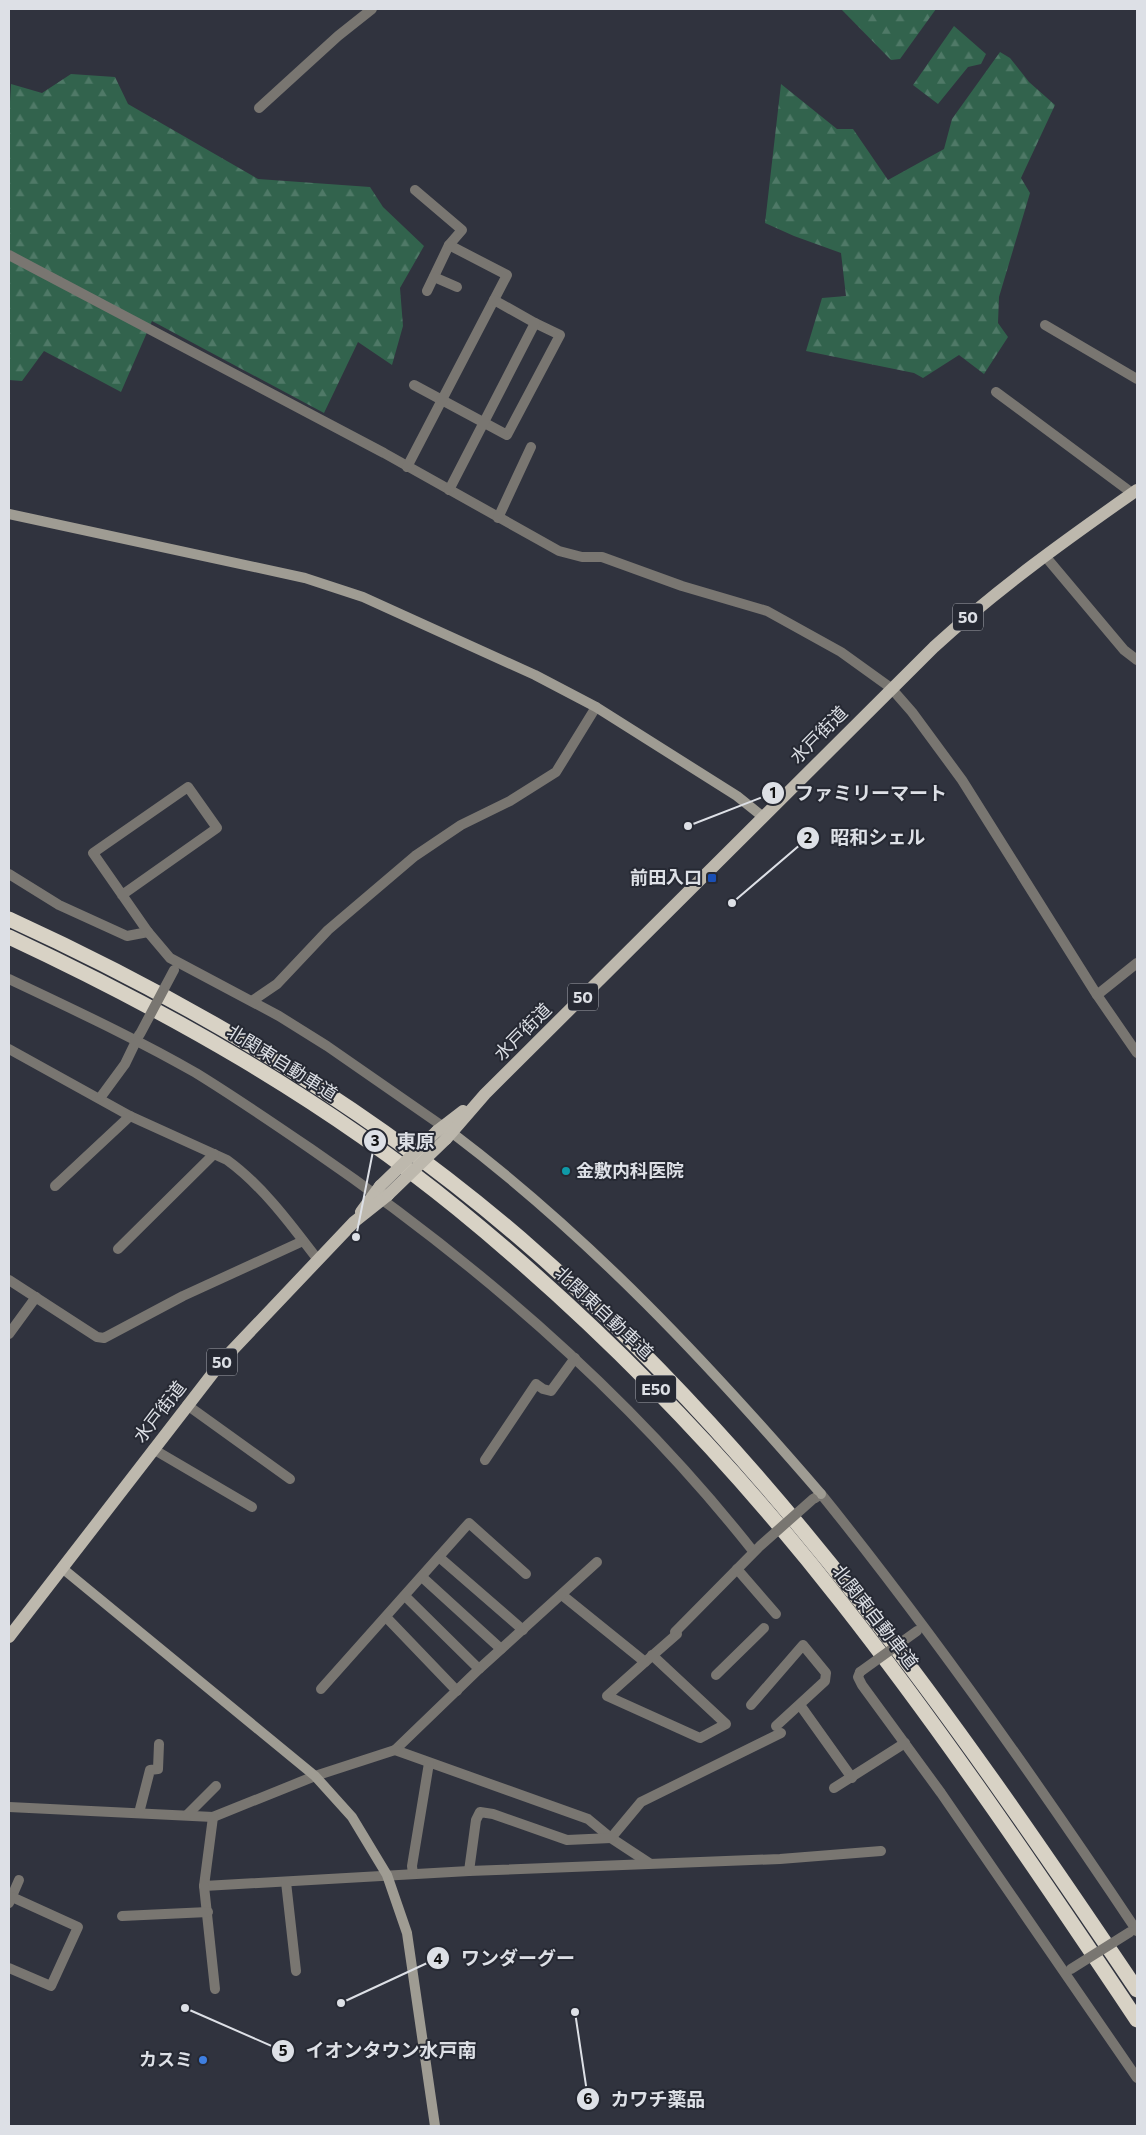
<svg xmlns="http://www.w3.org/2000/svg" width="1146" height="2135" viewBox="0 0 1146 2135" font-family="Commissioner,'Noto Sans JP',sans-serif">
<defs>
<pattern id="forest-firs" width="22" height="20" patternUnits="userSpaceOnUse" patternTransform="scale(1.25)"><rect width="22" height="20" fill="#32634d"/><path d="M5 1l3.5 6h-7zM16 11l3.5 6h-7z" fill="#4f7967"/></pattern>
</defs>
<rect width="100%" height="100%" fill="#30333e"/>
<g fill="url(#forest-firs)">
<polygon points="841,9 936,9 900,59 891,60"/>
<polygon points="954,26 986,54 981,64 968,67 938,104 913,85"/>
<polygon points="1000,52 1010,58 1029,82 1055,105 1021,178 1030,193 999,297 998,323 1008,337 984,374 959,355 923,378 914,373 806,351 822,298 846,296 841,253 794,236 765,223 781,84 837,129 853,129 888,180 944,149 952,119"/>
<polygon points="71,74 115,77 128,104 258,179 370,187 383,207 424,246 400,288 403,326 392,365 358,342 324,413 152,321 121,392 44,351 22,381 9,380 9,120 11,84 42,93"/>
</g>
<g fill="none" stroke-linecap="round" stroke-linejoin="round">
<g stroke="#797671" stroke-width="10">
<polyline points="259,108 338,36 372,9"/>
<polyline points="415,190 462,230 449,245 427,291"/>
<polyline points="9,255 384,453 559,551 582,557 602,557 682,586 767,611 841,652 891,688 912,712 962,780 1097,995 1137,1053"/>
<polyline points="434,277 457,287"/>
<polyline points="1045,325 1137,379"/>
<polyline points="414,385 507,435 560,335 535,323"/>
<polyline points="996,392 1132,493"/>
<polyline points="407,467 507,275 449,245"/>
<polyline points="449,490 535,323 494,300"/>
<polyline points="498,518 531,447"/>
<polyline points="1045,556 1124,650 1137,660"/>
<polyline points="9,874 59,905 127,936 148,932"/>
<polyline points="122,895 217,828 188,787 93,853 148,932 170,958 279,1016 327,1046 448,1130"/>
<path d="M 9,979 C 72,1009 135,1038 196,1073 C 235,1097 273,1123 311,1149 C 476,1262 629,1394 753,1551"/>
<polyline points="1097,995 1137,963"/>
<polyline points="252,1001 277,984 328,930 415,856 461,825 510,801 556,772 596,707"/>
<path d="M 9,1049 L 130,1116 L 227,1160 C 263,1186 292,1226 318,1260"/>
<polyline points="100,1098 125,1064 139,1035"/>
<polyline points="55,1186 130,1116"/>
<polyline points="118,1249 214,1154"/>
<polyline points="9,1280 97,1337 104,1338 183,1296 303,1241"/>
<polyline points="9,1334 36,1297"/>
<polyline points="187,1405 290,1479"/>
<polyline points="153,1449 252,1507"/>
<polyline points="485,1460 536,1384 543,1389 551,1391 575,1358"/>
<path d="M 815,1498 L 821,1494 C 934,1634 1037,1781 1137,1931"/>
<polyline points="439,1557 523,1630"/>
<polyline points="737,1569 776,1614"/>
<polyline points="422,1577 501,1649"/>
<polyline points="562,1595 645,1662 677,1634"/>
<polyline points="405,1596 479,1669"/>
<polyline points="386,1617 457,1691"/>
<polyline points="675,1632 758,1548"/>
<polyline points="645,1662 607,1696 700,1738 726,1724 652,1655"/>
<polyline points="860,1672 858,1677 862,1685 941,1793 1137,2078"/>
<polyline points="716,1675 764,1628"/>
<polyline points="321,1689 469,1523 526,1574"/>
<polyline points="751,1705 803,1645 826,1673 825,1681 776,1726"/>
<polyline points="800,1705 852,1778"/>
<polyline points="395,1750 479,1669 597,1562"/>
<polyline points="834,1788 905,1743"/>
<polyline points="9,1807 213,1817 315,1776 395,1750 588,1819 611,1838 649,1863"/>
<polyline points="139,1813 150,1770 158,1769 159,1744"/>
<polyline points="187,1815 216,1786"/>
<polyline points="213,1817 204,1886 469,1871 780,1859 881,1851"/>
<polyline points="469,1871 476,1820 480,1812 493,1814 567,1840 611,1838 641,1802 781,1733"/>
<polyline points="413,1874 412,1866 429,1763"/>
<polyline points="286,1882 296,1971"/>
<polyline points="204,1886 215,1989"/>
<polyline points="9,1903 19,1880"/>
<polyline points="122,1916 208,1912"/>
<polyline points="9,1968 51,1986 78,1927 12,1897"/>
</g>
<g stroke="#9f9c93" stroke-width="10">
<polyline points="9,514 305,578 363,597 535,675 596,707 737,796 762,816"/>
<path d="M 451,1132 C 590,1237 708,1363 821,1494"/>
<polyline points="62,1568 315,1776 352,1817 387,1875 407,1933 435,2126"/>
</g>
<g stroke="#bdb8ad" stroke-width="12">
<polyline points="437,1131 463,1111"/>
<path d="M 446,1139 L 485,1094 L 934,647 C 997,589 1067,539 1137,490"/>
<polyline points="361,1212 380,1186"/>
<polyline points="9,1637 223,1360 354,1222 388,1195"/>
</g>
<g stroke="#d8d2c5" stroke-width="15">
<path d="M 9,919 C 199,1006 380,1114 537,1253 C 777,1464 960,1727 1137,1990"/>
<path d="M 9,937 C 167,1011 322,1098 458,1209 C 600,1325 729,1458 842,1603 C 947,1737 1042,1878 1137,2020"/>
</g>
<g stroke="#797671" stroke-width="10">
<polyline points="140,1034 174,970"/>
<polyline points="760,1546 813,1499"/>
<polyline points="860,1672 917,1631"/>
<polyline points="1071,1969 1130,1932"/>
</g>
<g stroke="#bdb8ad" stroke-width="12">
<polyline points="380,1186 437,1131"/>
<polyline points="388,1195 446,1139"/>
</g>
</g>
<rect fill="#1a4fb4" stroke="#262933" stroke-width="2" x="707" y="873" width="10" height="10" rx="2.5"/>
<circle fill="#0f9aa8" stroke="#262933" stroke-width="2" cx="566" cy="1171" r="5"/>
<circle fill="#3f7fe0" stroke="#262933" stroke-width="2" cx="203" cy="2060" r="5"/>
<g text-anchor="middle" stroke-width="4" stroke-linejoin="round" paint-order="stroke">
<g fill="#262933" stroke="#a6a9b0" stroke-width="1">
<rect x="953" y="603.5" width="30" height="27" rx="4"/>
<rect x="568" y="983.5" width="30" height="27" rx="4"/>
<rect x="207" y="1348.5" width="30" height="27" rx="4"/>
<rect x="636" y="1375.5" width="40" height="27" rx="4"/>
</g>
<g font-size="16" font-weight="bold" fill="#dde0e6">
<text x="968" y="623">50</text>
<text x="583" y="1003">50</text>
<text x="222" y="1368">50</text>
<text x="656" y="1395">E50</text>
</g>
<g font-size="18" fill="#dde0e6" stroke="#262933">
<text transform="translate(819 735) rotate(-45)" y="6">水戸街道</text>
<text transform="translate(523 1032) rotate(-45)" y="6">水戸街道</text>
<text transform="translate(282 1063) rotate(32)" y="6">北関東自動車道</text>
<text transform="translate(604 1313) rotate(43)" y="6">北関東自動車道</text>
<text transform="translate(160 1412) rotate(-52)" y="6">水戸街道</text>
<text transform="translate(875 1617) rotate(52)" y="6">北関東自動車道</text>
</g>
<g font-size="18" font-weight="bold" fill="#dde0e6" stroke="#262933" text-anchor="end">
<text x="702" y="884">前田入口</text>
<text x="576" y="1177" text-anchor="start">金敷内科医院</text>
<text x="193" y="2066">カスミ</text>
</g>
</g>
<path fill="none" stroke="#dde0e6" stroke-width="2" d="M688 826L773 793M732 903L808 838M356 1237L375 1141M341 2003L438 1958M185 2008L283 2051M575 2012L588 2099"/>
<g fill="#dde0e6" stroke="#262933" stroke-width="2">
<circle cx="688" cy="826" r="5"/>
<circle cx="732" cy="903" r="5"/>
<circle cx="356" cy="1237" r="5"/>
<circle cx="341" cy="2003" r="5"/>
<circle cx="185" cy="2008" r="5"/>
<circle cx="575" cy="2012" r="5"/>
<circle cx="773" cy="793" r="12"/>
<circle cx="808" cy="838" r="12"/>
<circle cx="375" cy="1141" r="12"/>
<circle cx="438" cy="1958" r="12"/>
<circle cx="283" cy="2051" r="12"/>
<circle cx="588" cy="2099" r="12"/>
</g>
<g font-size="15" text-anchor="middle" font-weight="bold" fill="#111">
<text x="773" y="798">1</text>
<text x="808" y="843">2</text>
<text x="375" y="1146">3</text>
<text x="438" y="1964">4</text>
<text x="283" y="2056">5</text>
<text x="588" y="2104">6</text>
</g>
<g font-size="19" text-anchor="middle" font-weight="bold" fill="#dde0e6" stroke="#262933" stroke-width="4" stroke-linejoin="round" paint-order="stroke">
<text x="871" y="800">ファミリーマート</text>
<text x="878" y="844">昭和シェル</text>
<text x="416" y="1148">東原</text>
<text x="518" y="1965">ワンダーグー</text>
<text x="391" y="2057">イオンタウン水戸南</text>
<text x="658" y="2106">カワチ薬品</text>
</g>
<rect width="1146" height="2135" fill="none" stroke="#dde0e6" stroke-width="20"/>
</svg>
